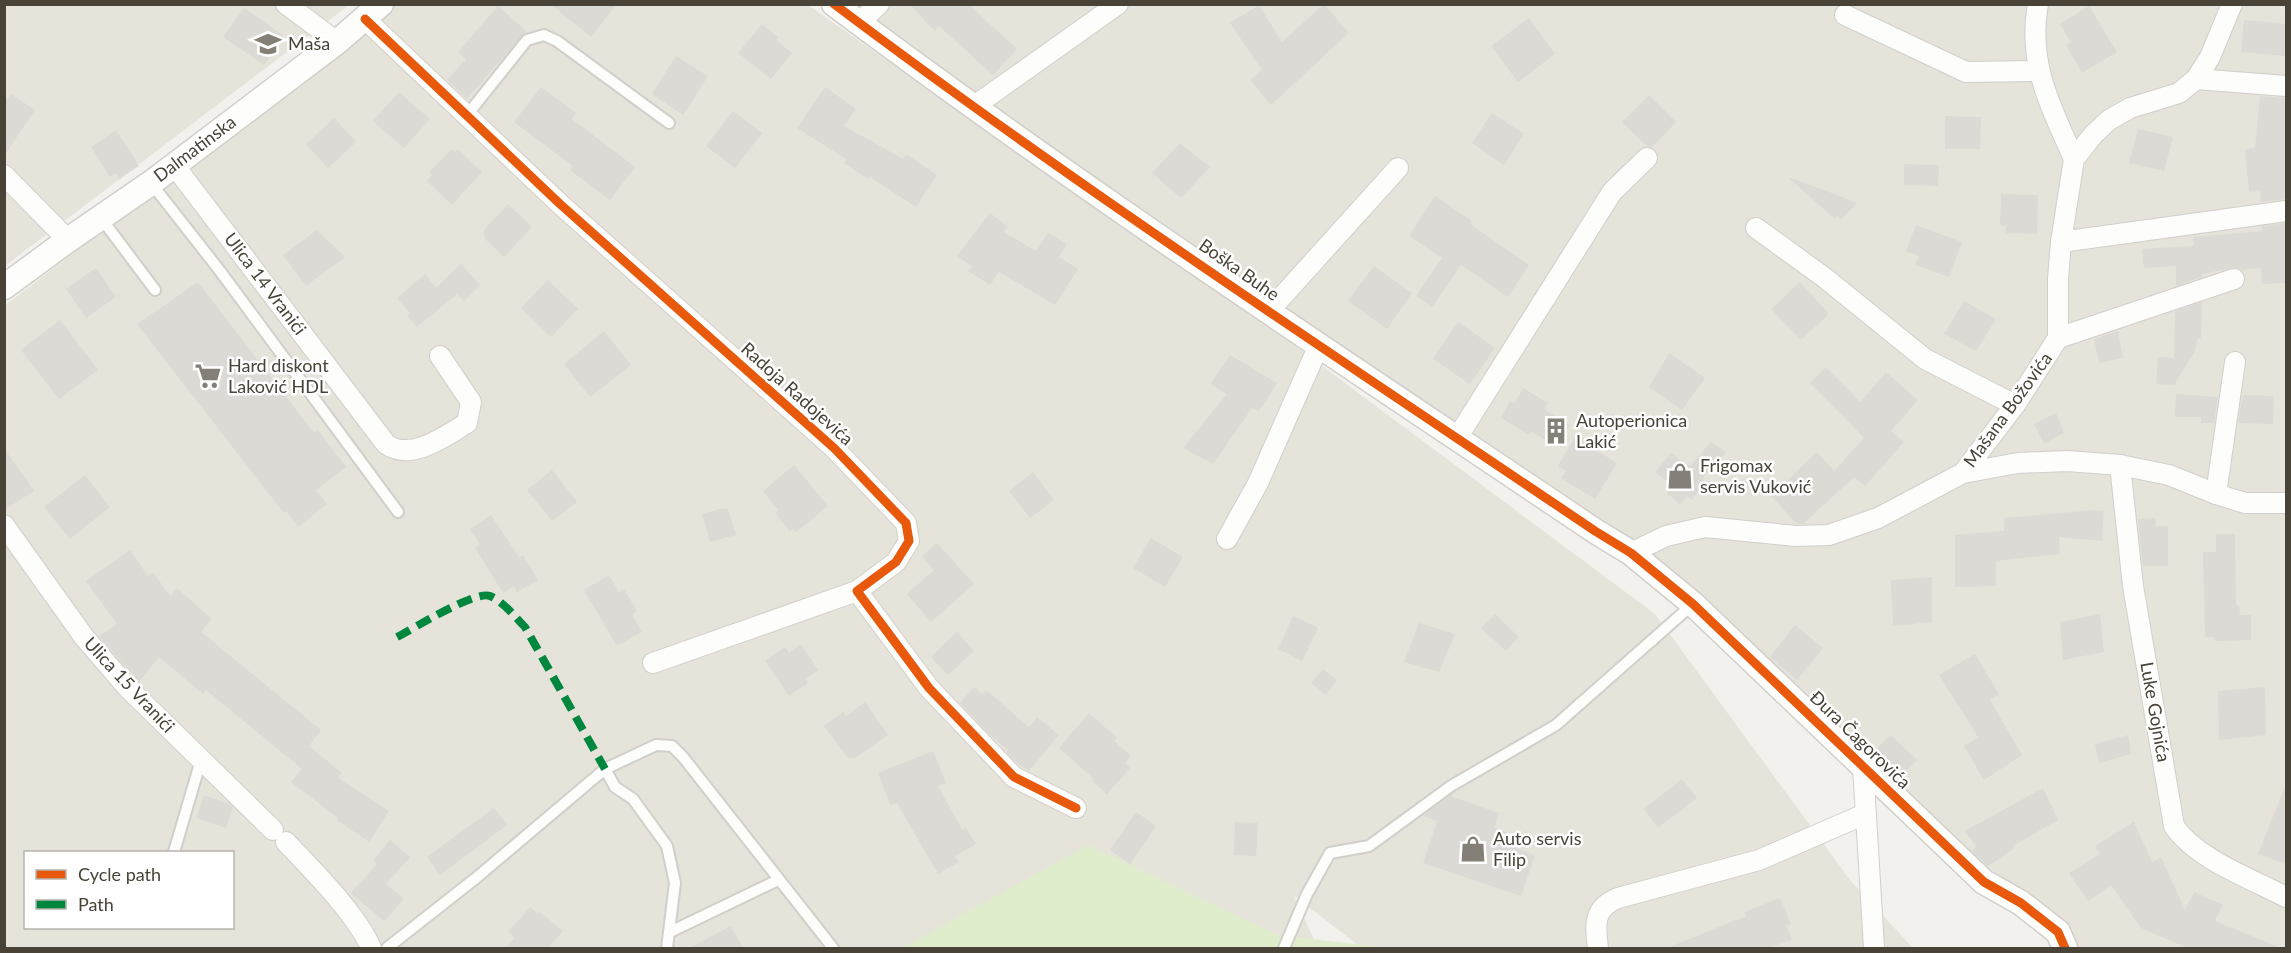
<svg xmlns="http://www.w3.org/2000/svg" width="2291" height="953" viewBox="0 0 2291 953" font-family="Lato,sans-serif">
<rect width="100%" height="100%" fill="#f2f1ed"/>
<g fill="#e6e3da" fill-rule="evenodd">
<polygon points="5,5 349,5 5,266"/>
<path d="M 393,5 L 808,5 L 1302,351 L 1655,614 L 1850,880 L 1913,948 L 1362,948 L 1294,896 L 1318,948 L 5,948 L 4,306 L 373,24 ZM 26,852 L 232,852 L 232,928 L 26,928 Z"/>
<polygon points="853,5 2286,5 2286,948 2075,948 2066,929 1952,838 1684,580 1011,119"/>
</g>
<polygon fill="#dfedcd" points="1088,845 1277,935 1391,948 902,948"/>
<g fill="#dcdad5">
<polygon points="550,4 617,4 591,37"/>
<polygon points="909,4 968,4 1017,49 993,75 939,26 935,31"/>
<polygon points="1324,4 1349,33 1271,105 1250,80 1262,70 1230,23 1259,5 1282,42"/>
<polygon points="498,6 526,31 467,99 447,80 466,59 458,52"/>
<polygon points="2089,6 2117,52 2082,73 2066,45 2071,42 2060,24"/>
<polygon points="244,8 284,36 264,65 223,37"/>
<polygon points="1529,18 1555,54 1518,82 1491,46"/>
<polygon points="2244,20 2286,24 2286,56 2241,52"/>
<polygon points="762,24 778,37 776,40 792,53 771,79 738,53"/>
<polygon points="676,56 708,76 683,115 652,94"/>
<polygon points="541,87 576,113 572,119 635,167 610,200 570,170 573,166 514,122"/>
<polygon points="825,87 856,109 844,126 903,159 906,154 937,175 916,207 870,177 868,179 844,163 846,159 797,128"/>
<polygon points="399,92 430,119 404,148 373,121"/>
<polygon points="11,94 35,110 4,156 4,103"/>
<polygon points="1649,95 1676,122 1652,147 1647,146 1622,122"/>
<polygon points="2260,96 2286,98 2286,199 2261,202 2260,191 2249,192 2245,149 2255,148"/>
<polygon points="733,111 762,133 735,168 706,146"/>
<polygon points="1492,113 1524,134 1504,165 1472,143"/>
<polygon points="1945,116 1981,117 1980,149 1945,149"/>
<polygon points="334,118 356,142 328,168 306,144"/>
<polygon points="2138,129 2173,137 2164,171 2129,163"/>
<polygon points="116,130 139,166 119,179 116,173 110,177 91,147"/>
<polygon points="1180,143 1210,167 1181,198 1152,173"/>
<polygon points="452,149 455,152 458,149 482,172 452,205 427,181 432,175 429,172"/>
<polygon points="1904,164 1939,165 1938,186 1904,185"/>
<polygon points="1791,178 1837,195 1857,203 1841,220 1837,216 1835,219 1790,179"/>
<polygon points="2001,194 2038,195 2037,234 2006,233 2006,226 2000,225"/>
<polygon points="1435,196 1472,221 1470,224 1529,265 1508,297 1461,265 1432,307 1416,296 1442,258 1409,236"/>
<polygon points="508,204 532,227 504,257 484,238 484,230"/>
<polygon points="990,213 1007,226 1004,232 1036,251 1048,233 1067,244 1059,257 1078,269 1055,305 999,272 990,285 968,271 972,266 957,256"/>
<polygon points="2286,223 2286,283 2262,284 2261,268 2242,270 2236,267 2202,274 2202,277 2176,286 2176,266 2144,268 2142,249 2194,246 2193,237 2262,231 2262,226"/>
<polygon points="1916,225 1962,242 1949,277 1915,265 1919,256 1906,251"/>
<polygon points="317,230 345,257 306,286 283,255"/>
<polygon points="461,264 480,285 464,301 457,294 417,327 407,316 410,313 397,298 425,274 436,288"/>
<polygon points="1374,266 1412,293 1387,329 1348,301"/>
<polygon points="96,268 116,297 86,318 66,289"/>
<polygon points="548,280 578,309 551,337 521,308"/>
<polygon points="198,282 314,433 318,430 346,467 316,490 327,504 298,527 287,512 283,512 137,324"/>
<polygon points="1800,282 1829,314 1801,340 1771,309"/>
<polygon points="1964,301 1996,319 1976,351 1944,334"/>
<polygon points="2202,302 2201,338 2198,338 2195,351 2174,385 2156,384 2158,357 2174,358 2175,311"/>
<polygon points="60,320 98,370 59,399 21,350"/>
<polygon points="1458,322 1495,348 1470,384 1433,359"/>
<polygon points="604,331 631,365 590,397 564,364"/>
<polygon points="2118,331 2123,358 2099,363 2094,339"/>
<polygon points="1669,353 1705,378 1682,410 1649,387"/>
<polygon points="1230,355 1277,383 1259,411 1252,408 1213,464 1183,448 1227,394 1210,384"/>
<polygon points="1826,367 1860,402 1886,372 1918,400 1891,431 1904,442 1865,486 1854,477 1803,524 1797,524 1771,496 1817,452 1834,471 1864,438 1810,383"/>
<polygon points="1523,388 1548,403 1544,409 1570,425 1557,447 1531,431 1529,435 1501,418 1510,401 1514,404"/>
<polygon points="2176,394 2218,397 2214,423 2201,423 2201,417 2175,417"/>
<polygon points="2243,395 2274,396 2273,424 2238,423"/>
<polygon points="2056,413 2064,433 2044,444 2034,424"/>
<polygon points="1575,437 1617,463 1595,499 1561,478 1566,471 1558,466"/>
<polygon points="1711,442 1726,452 1703,478 1705,482 1692,500 1687,496 1680,504 1667,493 1673,486 1655,472 1671,453 1690,466"/>
<polygon points="4,448 34,491 4,510"/>
<polygon points="794,465 828,506 796,532 793,529 790,532 775,513 778,510 763,491"/>
<polygon points="552,470 577,502 552,521 527,490"/>
<polygon points="1033,472 1054,500 1030,518 1009,491"/>
<polygon points="85,475 110,507 70,539 44,507"/>
<polygon points="720,509 728,509 736,535 710,542 702,514"/>
<polygon points="2094,510 2104,511 2102,541 2059,537 2060,554 1996,561 1996,586 1955,587 1955,535 2004,531 2004,518"/>
<polygon points="491,515 519,557 523,555 538,580 517,592 514,586 503,593 475,548 480,544 470,529"/>
<polygon points="2155,518 2156,526 2168,526 2168,566 2143,566 2138,519"/>
<polygon points="2216,534 2235,534 2236,605 2239,605 2240,615 2251,615 2251,640 2215,641 2214,637 2205,637 2203,552 2216,552"/>
<polygon points="1151,538 1183,557 1165,587 1133,568"/>
<polygon points="937,543 974,584 931,622 907,594 934,570 922,556"/>
<polygon points="130,550 148,576 153,572 170,596 177,588 212,619 201,632 321,730 309,746 342,773 338,778 389,811 369,842 337,820 338,818 291,782 302,769 206,690 203,694 159,657 139,682 99,636 117,624 86,581"/>
<polygon points="609,575 619,592 624,589 637,611 632,614 642,632 617,646 584,590"/>
<polygon points="1932,577 1932,622 1893,626 1891,580"/>
<polygon points="1495,614 1519,637 1506,651 1481,628"/>
<polygon points="2100,614 2104,652 2063,660 2060,622"/>
<polygon points="1293,616 1318,628 1302,661 1278,649"/>
<polygon points="1419,623 1455,634 1439,672 1404,662"/>
<polygon points="1795,625 1823,648 1797,680 1770,657"/>
<polygon points="957,632 974,651 948,675 931,657"/>
<polygon points="801,644 818,670 806,679 808,683 789,696 765,661 785,647 789,653"/>
<polygon points="1975,654 1999,694 1990,700 2022,755 1984,780 1964,746 1978,737 1939,675"/>
<polygon points="1323,669 1337,680 1326,695 1311,683"/>
<polygon points="974,687 982,694 986,690 1029,727 1037,717 1059,735 1029,771 1017,763 1007,753 1009,751 989,734 960,703"/>
<polygon points="2265,687 2266,735 2219,740 2218,691"/>
<polygon points="865,702 888,735 855,758 848,758 824,726 843,712 846,716"/>
<polygon points="1089,713 1117,738 1114,741 1131,756 1125,763 1130,768 1107,794 1092,781 1094,779 1059,748"/>
<polygon points="1891,735 1917,760 1897,779 1871,754"/>
<polygon points="2128,735 2131,754 2099,763 2095,744"/>
<polygon points="933,751 946,783 938,786 962,830 966,828 976,844 955,856 959,862 938,874 897,803 890,805 878,773"/>
<polygon points="1682,779 1697,798 1658,828 1644,809"/>
<polygon points="2286,784 2286,864 2258,854"/>
<polygon points="2043,788 2058,820 2013,846 2015,848 1988,866 1972,851 1976,846 1965,831"/>
<polygon points="204,795 229,804 233,807 226,828 196,818"/>
<polygon points="1450,796 1499,813 1494,828 1507,832 1503,844 1535,855 1521,896 1423,863 1437,821 1423,816"/>
<polygon points="494,808 507,825 440,875 427,857"/>
<polygon points="1136,812 1156,826 1130,864 1110,850"/>
<polygon points="1235,822 1258,823 1256,856 1234,855"/>
<polygon points="2134,822 2152,862 2161,857 2185,910 2194,892 2223,905 2215,921 2281,948 2188,948 2141,928 2111,885 2088,901 2069,873 2100,854 2095,846"/>
<polygon points="390,840 410,857 386,884 404,899 384,921 351,893 377,864 373,860"/>
<polygon points="1780,898 1791,924 1786,925 1792,940 1769,948 1667,948 1746,916 1744,912"/>
<polygon points="530,907 538,914 540,912 563,931 548,948 506,948 515,938 508,932"/>
<polygon points="731,926 743,948 689,948"/>
</g>
<g fill="none" stroke-linecap="round" stroke-linejoin="round">
<g stroke="#d0cfca" stroke-width="14">
<g id="service">
<polyline points="467,115 527,40 544,35 557,41 669,123"/>
<polyline points="151,183 220,271 398,512"/>
<polyline points="101,218 155,290"/>
<polyline points="605,769 615,787 633,799 667,846 675,883 667,948"/>
<polyline points="174,852 201,760"/>
<polyline points="670,932 778,880"/>
<polyline points="387,948 476,878 605,769 656,745 672,746 683,757 833,948"/>
<polyline points="1284,948 1307,894 1330,853 1369,846 1451,786 1556,725 1693,604"/>
</g>
</g>
<g stroke="#d0cfca" stroke-width="22">
<g id="minor">
<polyline points="286,4 337,42"/>
<path d="M 2038,4 C 2027,63 2051,107 2074,159"/>
<polyline points="1845,15 1966,72 2038,71"/>
<polyline points="365,19 560,204 834,448 906,523 909,541 896,562 857,591 929,688 1014,777 1076,808"/>
<polyline points="859,23 879,4"/>
<polyline points="2196,79 2286,86"/>
<polyline points="973,107 1118,4"/>
<path d="M 174,165 L 386,444 C 411,462 445,436 467,423 L 471,402 L 440,356"/>
<polyline points="4,175 68,240"/>
<polyline points="1756,228 1825,278 1925,359 2015,405"/>
<polyline points="2061,242 2286,211"/>
<polyline points="1269,311 1398,168"/>
<polyline points="2058,338 2234,279"/>
<polyline points="1457,438 1612,192 1647,158"/>
<path d="M 2120,465 L 2133,586 L 2174,826 C 2196,859 2252,879 2286,897"/>
<polyline points="1963,473 2018,463 2067,461 2120,465 2169,475 2216,494 2245,503 2286,503"/>
<polyline points="2216,494 2235,362"/>
<polyline points="4,525 84,637 127,687 273,830"/>
<polyline points="1227,539 1258,483 1319,345"/>
<polyline points="1631,553 1666,536 1705,527 1796,536 1829,535 1878,518 1963,473 2015,405 2058,338 2058,279 2061,242 2074,159 2093,135 2109,120 2130,108 2179,93 2196,79 2210,57 2232,4"/>
<polyline points="653,663 857,591"/>
<polyline points="1863,766 1874,948"/>
<path d="M 286,842 C 312,870 357,914 371,948"/>
<path d="M 1598,948 C 1595,925 1593,908 1618,898 L 1759,860 L 1865,814"/>
</g>
</g>
<g stroke="#d0cfca" stroke-width="27">
<g id="tertiary">
<path d="M 834,4 C 1081,190 1340,359 1595,531 L 1631,553 L 1693,604 L 1984,882 L 2021,903 L 2058,932 L 2065,948"/>
<polyline points="4,287 68,240 151,183 337,42 381,4"/>
</g>
</g>
<use href="#service" stroke="#fdfdfc" stroke-width="10"/>
<use href="#minor" stroke="#fdfdfc" stroke-width="20"/>
<use href="#tertiary" stroke="#fdfdfc" stroke-width="24"/>
<path stroke="#00873e" stroke-width="8" stroke-dasharray="15 8" stroke-linecap="butt" d="M 397,637 C 413,629 475,590 490,596 C 504,602 515,617 525,627 L 605,769"/>
<g stroke="#fff" stroke-width="13">
<g id="cycleway">
<path d="M 834,4 C 1081,190 1340,359 1595,531 L 1631,553 L 1693,604 L 1984,882 L 2021,903 L 2058,932 L 2065,948"/>
<polyline points="365,19 560,204 834,448 906,523 909,541 896,562 857,591 929,688 1014,777 1076,808"/>
</g>
</g>
<use href="#cycleway" stroke="#e8590c" stroke-width="9"/>
</g>
<defs>
<g id="school-bare" transform="scale(2.07)"><path d="M0-5L7-2L0 1L-7-2ZM-4 1L0 2.5L4 1V4Q0 6-4 4Z" fill="#848077" stroke="#fff" stroke-width="2.5" paint-order="stroke"/></g>
<g id="supermarket-bare" transform="scale(2.07)"><path d="M-6-5.5h2.5l.6 2H6L4.5 2H-2.5L-4.4-4H-6ZM-1.5 3.2a1.3 1.3 0 1 0 .1 0ZM3 3.2a1.3 1.3 0 1 0 .1 0Z" fill="#848077" stroke="#fff" stroke-width="2.5" paint-order="stroke"/></g>
<g id="building-bare" transform="scale(2.07)"><path d="M-4-6H4V6H1V3H-1V6H-4ZM-2.5-4.3h1.7v1.8h-1.7ZM.8-4.3h1.7v1.8H.8ZM-2.5-1h1.7V.8h-1.7ZM.8-1h1.7V.8H.8Z" fill="#848077" stroke="#fff" stroke-width="2.5" paint-order="stroke"/></g>
<g id="shop-bare" transform="scale(2.07)"><path d="M-5-2.5h2.3a2.7 3.5 0 0 1 5.4 0H5L5.5 6h-11ZM-1.5-2.5h3a1.5 2.3 0 0 0-3 0Z" fill="#848077" stroke="#fff" stroke-width="2.5" paint-order="stroke"/></g>
</defs>
<g fill-rule="evenodd">
<use href="#school-bare" x="268" y="44"/>
<use href="#supermarket-bare" x="208" y="376"/>
<use href="#building-bare" x="1556" y="431"/>
<use href="#shop-bare" x="1680" y="476"/>
<use href="#shop-bare" x="1473" y="849"/>
</g>
<g text-anchor="middle" stroke-width="5" stroke-linejoin="round" paint-order="stroke">
<g font-size="18" fill="#494337" stroke="#fff" text-anchor="start">
<text x="288" y="50">Maša</text>
<text x="228" y="372">Hard diskont<tspan x="228" dy="21">Laković HDL</tspan></text>
<text x="1576" y="427">Autoperionica<tspan x="1576" dy="21">Lakić</tspan></text>
<text x="1700" y="472">Frigomax<tspan x="1700" dy="21">servis Vuković</tspan></text>
<text x="1493" y="845">Auto servis<tspan x="1493" dy="21">Filip</tspan></text>
</g>
<g font-size="18" fill="#494337" stroke="#fff">
<text transform="translate(195 149) rotate(-37)" y="6">Dalmatinska</text>
<text transform="translate(1239 270) rotate(35)" y="6">Boška Buhe</text>
<text transform="translate(265 284) rotate(53)" y="6">Ulica 14 Vranići</text>
<text transform="translate(797 394) rotate(42)" y="6">Radoja Radojevića</text>
<text transform="translate(2008 410) rotate(-54)" y="6">Mašana Božovića</text>
<text transform="translate(129 685) rotate(47)" y="6">Ulica 15 Vranići</text>
<text transform="translate(2155 712) rotate(80)" y="6">Luke Gojnića</text>
<text transform="translate(1860 740) rotate(44)" y="6">Đura Čagorovića</text>
</g>
</g>
<rect width="2291" height="953" fill="none" stroke="#494337" stroke-width="12"/>
<rect x="24" y="851" width="210" height="78" fill="#ffffff" stroke="#b6b4af" stroke-width="1.5"/>
<rect x="36" y="870" width="30" height="9" fill="#e8590c" stroke="#b6b4af" stroke-width="1.5"/>
<text x="78" y="881" font-size="18" fill="#494337">Cycle path</text>
<rect x="36" y="900" width="30" height="9" fill="#00873e" stroke="#b6b4af" stroke-width="1.5"/>
<text x="78" y="911" font-size="18" fill="#494337">Path</text>
</svg>
